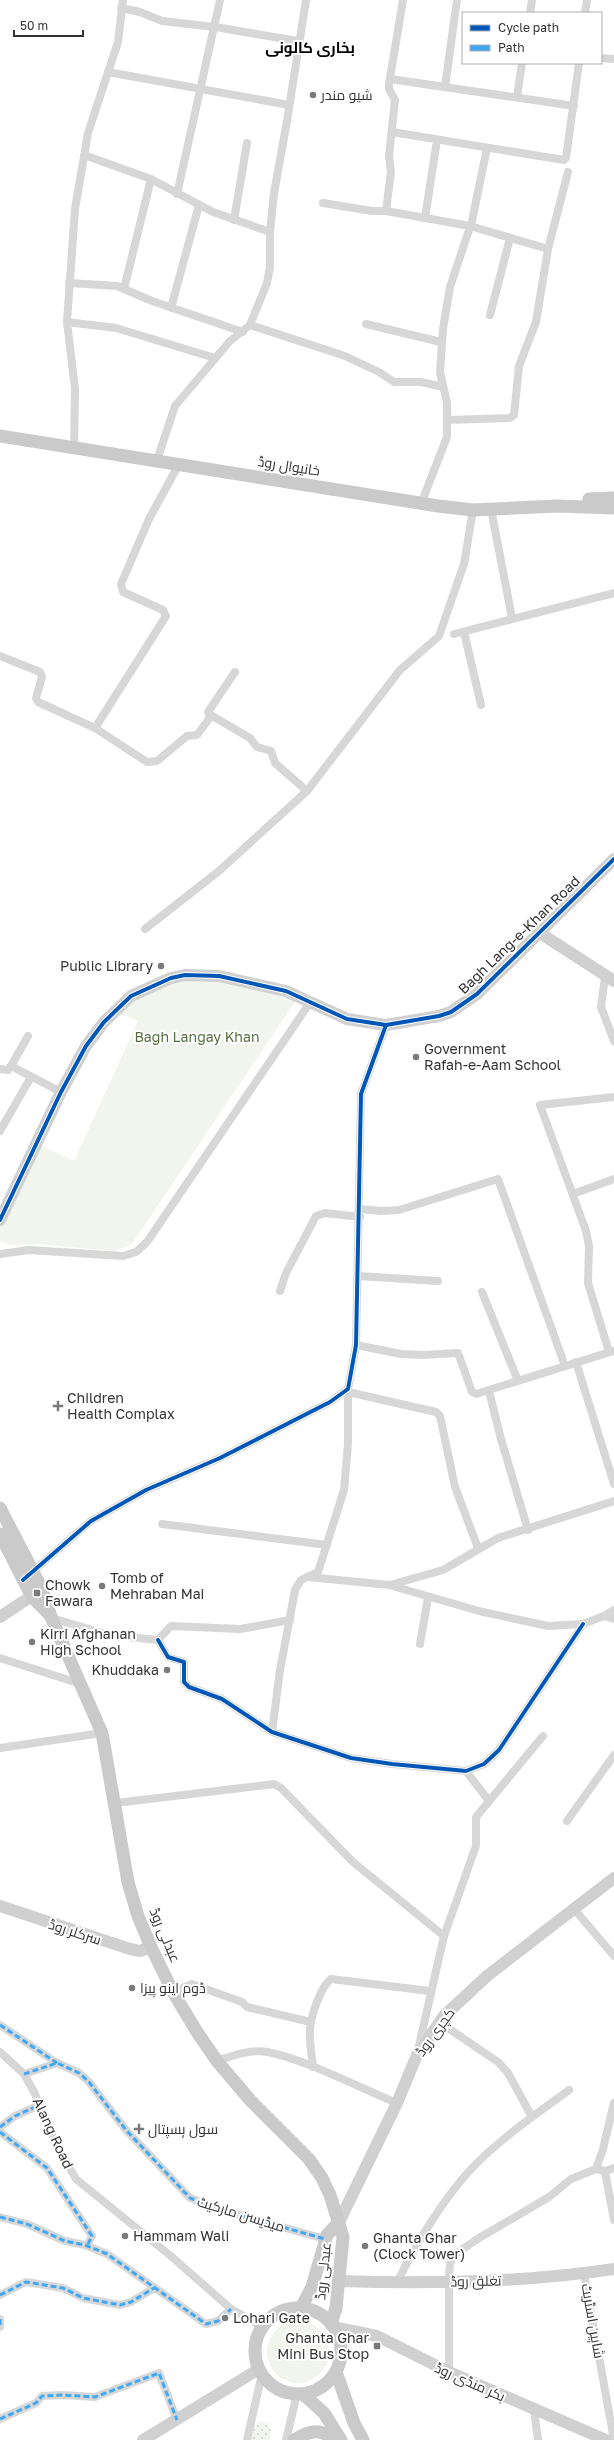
<svg xmlns="http://www.w3.org/2000/svg" width="614" height="2440" viewBox="0 0 614 2440" font-family="'Golos Text',Cairo,sans-serif">
<defs>
<pattern id="grass-dots" width="8" height="8" patternUnits="userSpaceOnUse"><rect width="8" height="8" fill="#f1f5ed"/><path d="M2 2h.1M6 6h.1" fill="none" stroke="#cfd2cc" stroke-width="1.8" stroke-linecap="round"/></pattern>
</defs>
<rect width="100%" height="100%" fill="#fff"/>
<polygon fill="url(#grass-dots)" points="259,2422 267,2423 271,2429 269,2440 250,2440 254,2425"/>
<g fill="#f1f5ed">
<polygon points="185,975 299,996 132,1244 115,1251 37,1244 10,1245 0,1241 0,1220 36,1143 74,1161 138,1021 115,1011 131,996"/>
<circle cx="298" cy="2352" r="31"/>
</g>
<g fill="none" stroke-linecap="round" stroke-linejoin="round">
<g stroke="#d7d7d7" stroke-width="8">
<polyline points="121,8 140,12 162,21 215,27 298,41"/>
<polyline points="530,13 532,0"/>
<polyline points="585,13 587,0"/>
<polyline points="601,58 614,59"/>
<polyline points="108,72 289,105"/>
<polyline points="390,79 574,106"/>
<polyline points="445,87 457,0"/>
<polyline points="517,97 522,63"/>
<polyline points="392,132 564,160 566,158 579,63"/>
<polyline points="84,155 151,179 213,212 270,232"/>
<polyline points="177,194 220,0"/>
<polyline points="323,203 372,211 386,211 470,226 548,249"/>
<polyline points="386,211 391,172 389,156 395,100 389,89 389,84 403,0"/>
<polyline points="425,218 437,140"/>
<polyline points="234,220 247,143"/>
<polyline points="69,283 117,286 152,301 243,332"/>
<polyline points="124,289 151,179"/>
<polyline points="171,308 199,205"/>
<polyline points="490,315 510,238"/>
<polyline points="67,322 116,328 215,358"/>
<polyline points="366,324 441,342"/>
<polyline points="250,325 345,356 379,372 394,382 421,382 443,387"/>
<polyline points="448,420 510,418 514,415 519,366 536,322 548,249 568,172"/>
<polyline points="74,450 75,389 67,322 75,209 88,133 118,42 123,0"/>
<polyline points="157,460 175,406 230,341 250,325 267,283 270,267 270,232 274,193 287,121 306,0"/>
<polyline points="421,504 447,437 447,403 440,372 443,329 450,287 472,221 487,148"/>
<polyline points="491,509 512,618"/>
<polyline points="464,632 481,705"/>
<polyline points="454,634 614,593"/>
<polyline points="0,656 40,672 42,677 36,698 38,702 95,728 147,762 157,761 187,736 197,735 211,716"/>
<polyline points="235,672 208,712 209,714 250,738 257,747 271,751 275,763 307,791"/>
<polyline points="95,728 166,616 163,610 123,592 121,584 149,519 179,464"/>
<polyline points="145,929 219,871 307,791 400,670 439,636 464,564 473,510"/>
<polyline points="605,977 601,1007 614,1041"/>
<polyline points="11,1066 61,1092"/>
<polyline points="0,1069 8,1070 11,1066 28,1036"/>
<polyline points="0,1131 31,1077"/>
<polyline points="573,1194 614,1179"/>
<polyline points="360,1209 381,1211 399,1210 498,1179 565,1366"/>
<polyline points="0,1254 29,1250 123,1256 136,1252 147,1242 311,1001"/>
<polyline points="358,1276 438,1281"/>
<polyline points="280,1291 286,1273 316,1216 325,1213 360,1217"/>
<polyline points="482,1292 518,1381"/>
<polyline points="356,1345 401,1354 423,1355 458,1353 472,1392 476,1394 613,1351"/>
<polyline points="609,1352 588,1283 589,1246 586,1231 540,1105 614,1097"/>
<polyline points="576,1362 614,1484"/>
<polyline points="489,1391 501,1439 528,1530"/>
<polyline points="348,1392 436,1412 440,1416 455,1487 478,1548"/>
<polyline points="162,1524 327,1545"/>
<polyline points="30,1574 91,1521 146,1490 220,1458 330,1402 348,1389 356,1345 361,1094 386,1025"/>
<polyline points="308,1577 389,1585 479,1611 548,1626 583,1624 604,1616 614,1619"/>
<polyline points="390,1585 443,1570 498,1538 614,1501"/>
<polyline points="604,1616 614,1610"/>
<polyline points="52,1618 109,1635 158,1640"/>
<polyline points="158,1640 168,1657 184,1662 184,1682 189,1687 222,1699 272,1732 351,1758 392,1764 466,1771 484,1764 499,1750 583,1624"/>
<polyline points="158,1640 171,1626 240,1629 290,1620"/>
<polyline points="420,1644 428,1598"/>
<polyline points="0,1658 81,1684"/>
<polyline points="272,1732 280,1670 295,1590 301,1580 318,1572 344,1490 348,1444 348,1389"/>
<polyline points="0,1748 102,1733"/>
<polyline points="466,1771 489,1801"/>
<polyline points="116,1803 274,1784 281,1788 353,1862 444,1936"/>
<polyline points="567,1821 614,1755"/>
<polyline points="574,1909 614,1956"/>
<polyline points="173,1992 192,1984 242,2002 247,2007 311,2022"/>
<polyline points="439,2022 498,2062 508,2073 532,2117"/>
<polyline points="0,2025 57,2063"/>
<polyline points="418,2050 444,1936 476,1846 476,1817 543,1736"/>
<polyline points="0,2052 24,2074 34,2092 57,2146 76,2179 172,2257 231,2309 263,2327"/>
<path d="M 217,2061 C 234,2055 251,2049 268,2052 C 310,2061 357,2087 397,2103"/>
<path d="M 313,2067 C 312,2055 309,2042 310,2030 C 310,2018 321,1986 331,1979 L 430,1991"/>
<polyline points="24,2074 57,2063 79,2073 89,2082 126,2130 190,2198 225,2211 325,2239"/>
<polyline points="0,2127 15,2116 40,2105"/>
<polyline points="0,2132 47,2168 92,2236 87,2246"/>
<polyline points="596,2169 603,2149 614,2103"/>
<polyline points="605,2171 614,2220"/>
<polyline points="0,2217 27,2224 65,2241 85,2245 107,2254 206,2324 218,2321 231,2309"/>
<polyline points="584,2274 614,2440"/>
<path d="M 397,2283 C 414,2246 447,2193 476,2164 C 504,2136 538,2113 569,2090"/>
<polyline points="0,2295 26,2282 63,2288 83,2298 120,2305 131,2302 154,2288"/>
<polyline points="0,2319 0,2327"/>
<polyline points="449,2372 449,2275 450,2264 454,2255 479,2238 549,2197 571,2179 596,2169 605,2171 614,2168"/>
<polyline points="534,2410 538,2440"/>
<polyline points="0,2419 36,2403 42,2396 62,2395 95,2397 159,2373 177,2420"/>
<polyline points="247,2440 262,2374"/>
<polyline points="286,2440 297,2394"/>
</g>
<g stroke="#d0d0d0" stroke-width="12">
<polyline points="540,933 614,981"/>
<polyline points="0,1220 61,1092 86,1046 104,1022 131,996 171,978 185,975 219,976 286,991 347,1019 386,1025 439,1016 451,1012 477,994 614,859"/>
<polyline points="0,1617 39,1591"/>
<polyline points="0,1906 130,1949 140,1951 151,1947"/>
<polyline points="339,2222 397,2103 417,2055 444,2016 487,1976 614,1878"/>
<path d="M 338,2281 C 430,2284 523,2283 614,2269"/>
<polyline points="333,2327 377,2336 449,2372 606,2440"/>
<polyline points="143,2440 259,2369"/>
</g>
<g stroke="#cacaca" stroke-width="13">
<polyline points="0,436 438,506 473,510 558,506 614,508"/>
<polyline points="589,499 614,498"/>
<polyline points="0,1508 42,1589 51,1617 102,1733 128,1882 138,1916 151,1947 173,1992 197,2032 217,2061 250,2100 309,2159 322,2178 330,2195 343,2237 336,2308 331,2324"/>
<polyline points="0,1534 32,1597 49,1614"/>
<polyline points="301,2308 312,2287 327,2235 339,2222"/>
<circle cx="298" cy="2351" r="43"/>
<polyline points="336,2372 354,2423 363,2440"/>
<polyline points="303,2394 324,2413 341,2440"/>
<path d="M 294,2440 C 312,2429 320,2429 337,2440"/>
</g>
<g stroke="#3fa9f5" stroke-width="3" stroke-dasharray="6 3" stroke-linecap="butt">
<polyline points="0,2025 57,2063"/>
<polyline points="24,2074 57,2063 79,2073 89,2082 126,2130 190,2198 225,2211 325,2239"/>
<polyline points="0,2127 15,2116 40,2105"/>
<polyline points="0,2132 47,2168 92,2236 87,2246"/>
<polyline points="0,2217 27,2224 65,2241 85,2245 107,2254 206,2324 218,2321 231,2309"/>
<polyline points="0,2295 26,2282 63,2288 83,2298 120,2305 131,2302 154,2288"/>
<polyline points="0,2319 0,2327"/>
<polyline points="0,2419 36,2403 42,2396 62,2395 95,2397 159,2373 177,2420"/>
</g>
<g stroke="#fff" stroke-width="6">
<g id="cycleway">
<polyline points="0,1220 61,1092 86,1046 104,1022 131,996 171,978 185,975 219,976 286,991 347,1019 386,1025 439,1016 451,1012 477,994 614,859"/>
<polyline points="23,1580 91,1521 146,1490 220,1458 330,1402 348,1389 356,1345 361,1094 386,1025"/>
<polyline points="158,1640 168,1657 184,1662 184,1682 189,1687 222,1699 272,1732 351,1758 392,1764 466,1771 484,1764 499,1750 583,1624"/>
</g>
</g>
<use href="#cycleway" stroke="#0057b8" stroke-width="4"/>
</g>
<g fill="#7a7a7a" stroke="#fff" stroke-width="1.5">
<circle cx="313" cy="95" r="4"/>
<circle cx="161" cy="966" r="4"/>
<circle cx="416" cy="1057" r="4"/>
<path d="M56 1400h4v4h4v4h-4v4h-4v-4h-4v-4h4z"/>
<circle cx="102" cy="1586" r="4"/>
<rect x="33" y="1589" width="8" height="8" rx="2"/>
<circle cx="32" cy="1642" r="4"/>
<circle cx="167" cy="1670" r="4"/>
<circle cx="132" cy="1988" r="4"/>
<path d="M137 2123h4v4h4v4h-4v4h-4v-4h-4v-4h4z"/>
<circle cx="125" cy="2236" r="4"/>
<circle cx="365" cy="2246" r="4"/>
<circle cx="225" cy="2318" r="4"/>
<rect x="373" y="2342" width="8" height="8" rx="2"/>
</g>
<g text-anchor="middle" stroke-width="4" stroke-linejoin="round" paint-order="stroke">
<g font-size="14" fill="#333" stroke="#fff" text-anchor="start">
<text x="321" y="100">شیو مندر</text>
<text x="153" y="971" text-anchor="end">Public Library</text>
<text x="424" y="1054">Government<tspan x="424" dy="16">Rafah-e-Aam School</tspan></text>
<text x="67" y="1403">Children<tspan x="67" dy="16">Health Complax</tspan></text>
<text x="110" y="1583">Tomb of<tspan x="110" dy="16">Mehraban Mai</tspan></text>
<text x="45" y="1590">Chowk<tspan x="45" dy="16">Fawara</tspan></text>
<text x="40" y="1639">Kirri Afghanan<tspan x="40" dy="16">High School</tspan></text>
<text x="159" y="1675" text-anchor="end">Khuddaka</text>
<text x="140" y="1993">ڈوم اینو پیزا</text>
<text x="148" y="2134">سول ہسپتال</text>
<text x="133" y="2241">Hammam Wali</text>
<text x="373" y="2243">Ghanta Ghar<tspan x="373" dy="16">(Clock Tower)</tspan></text>
<text x="233" y="2323">Lohari Gate</text>
<text x="369" y="2343" text-anchor="end">Ghanta Ghar<tspan x="369" dy="16">Mini Bus Stop</tspan></text>
</g>
<g font-size="14" fill="#333" stroke="#fff">
<text transform="translate(289 466) rotate(9)" y="5">خانیوال روڈ</text>
<text transform="translate(519 935) rotate(-44)" y="5">Bagh Lang-e-Khan Road</text>
<text transform="translate(75 1932) rotate(18)" y="5">سرکلر روڈ</text>
<text transform="translate(165 1935) rotate(67)" y="5">عبدلی روڈ</text>
<text transform="translate(435 2032) rotate(-54)" y="5">کچری روڈ</text>
<text transform="translate(53 2133) rotate(65)" y="5">Alang Road</text>
<text transform="translate(241 2214) rotate(17)" y="5">میڈیسن مارکیٹ</text>
<text transform="translate(323 2271) rotate(-84)" y="5">عبدلی روڈ</text>
<text transform="translate(476 2281) rotate(-1)" y="5">تغلق روڈ</text>
<text transform="translate(593 2321) rotate(80)" y="5">شاہین اسٹریٹ</text>
<text transform="translate(470 2382) rotate(24)" y="5">بکر منڈی روڈ</text>
</g>
<g font-size="14" fill="#56703f" stroke="#fff">
<text x="197" y="1042">Bagh Langay Khan</text>
</g>
<g font-size="15" font-weight="bold" fill="#000" stroke="#fff">
<text x="310" y="53">بخاری کالونی</text>
</g>
</g>
<rect x="462" y="12" width="140" height="52" fill="#ffffff" stroke="#adadad"/>
<rect x="470" y="25" width="20" height="6" fill="#0057b8" stroke="#adadad"/>
<text x="498" y="32" font-size="12" fill="#333333">Cycle path</text>
<rect x="470" y="45" width="20" height="6" fill="#3fa9f5" stroke="#adadad"/>
<text x="498" y="52" font-size="12" fill="#333333">Path</text>
<path d="M14 30v6h69v-6" fill="none" stroke="#333333" stroke-width="2"/>
<text x="20" y="30" font-size="12" fill="#333333" stroke="#ffffff" stroke-width="3" paint-order="stroke">50 m</text>
</svg>
